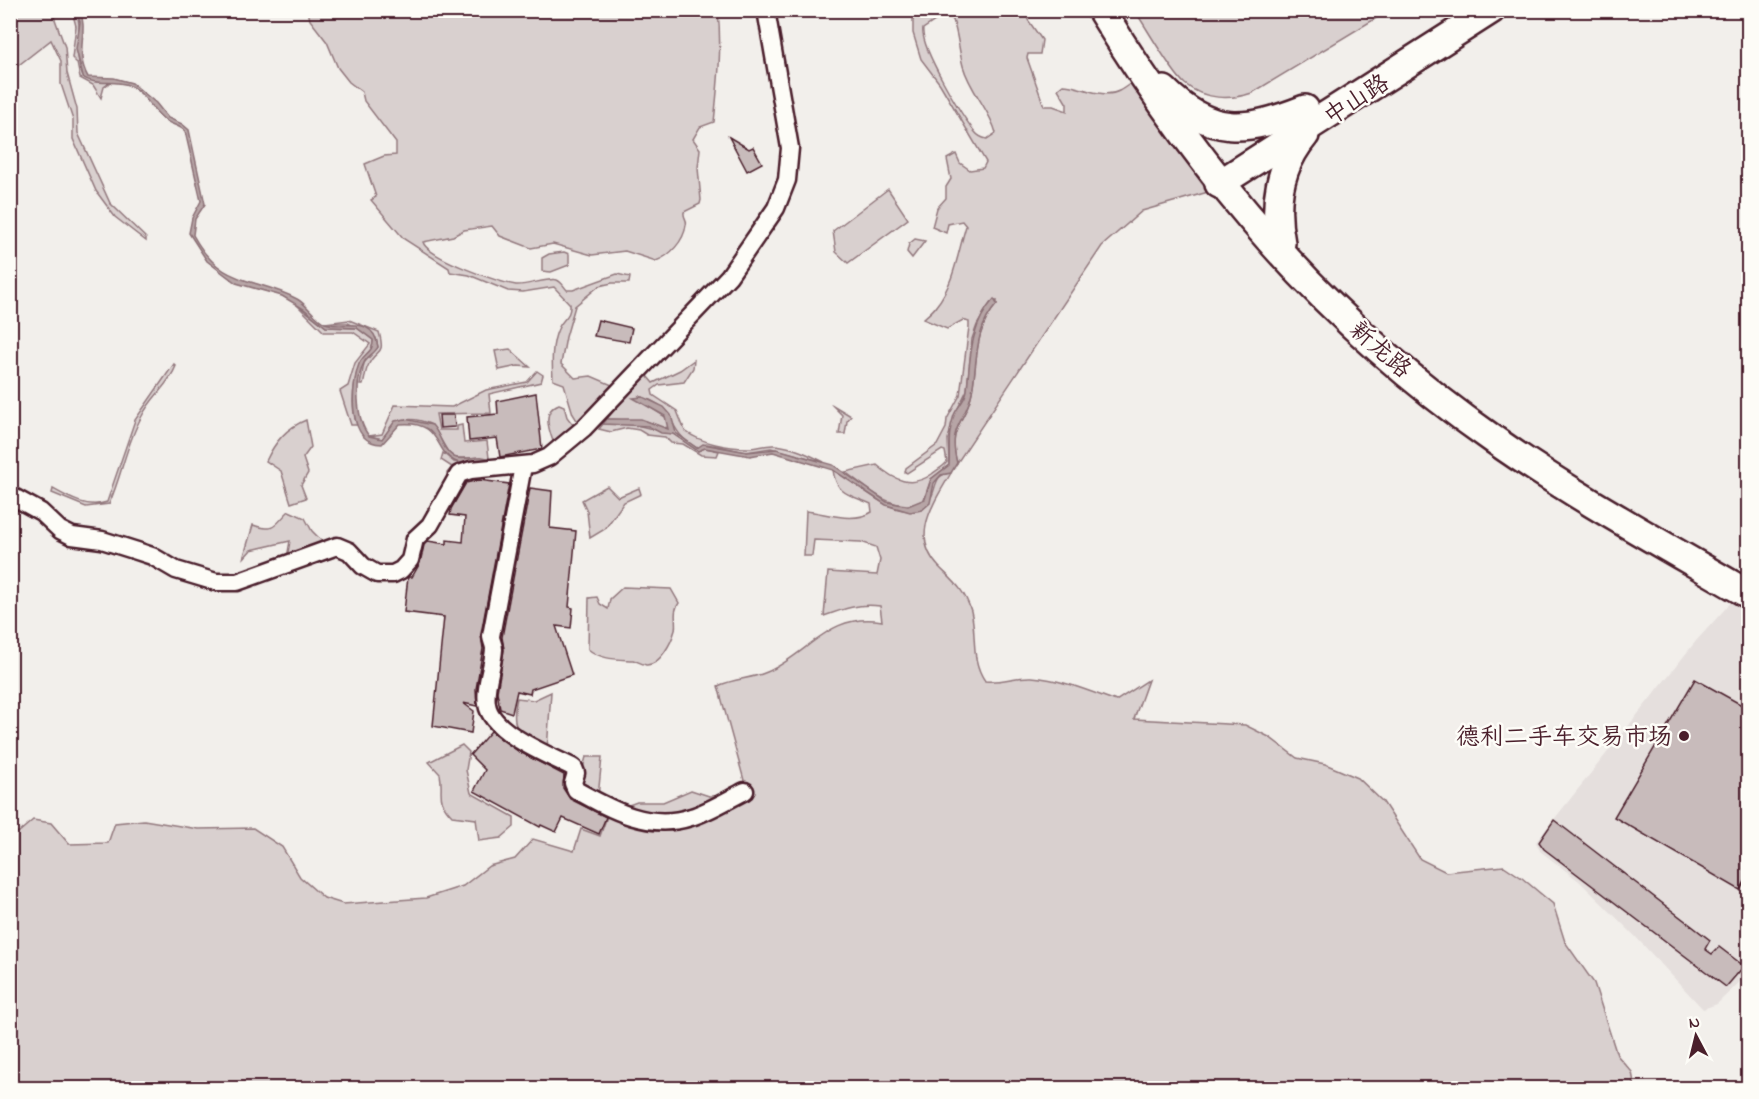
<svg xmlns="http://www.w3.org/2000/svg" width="1759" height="1099" viewBox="0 0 1759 1099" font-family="'Indie Flower','LXGW WenKai TC',sans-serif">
<rect width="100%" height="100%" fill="#f2efeb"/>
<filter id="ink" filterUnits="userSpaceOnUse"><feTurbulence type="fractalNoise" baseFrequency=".0167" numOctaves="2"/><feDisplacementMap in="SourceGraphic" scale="12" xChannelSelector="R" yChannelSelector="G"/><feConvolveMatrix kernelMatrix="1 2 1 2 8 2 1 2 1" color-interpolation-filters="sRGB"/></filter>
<g filter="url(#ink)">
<polygon fill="#e5dfdd" points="1735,598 1748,601 1748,974 1717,1004 1703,1009 1633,934 1579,881 1540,851 1536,842 1696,641"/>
<g fill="#d9d0cf" stroke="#92787d" stroke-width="1.5" fill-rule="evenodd">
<polygon points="11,10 52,11 65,47 67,73 77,109 78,133 110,203 146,238 146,241 115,217 96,191 73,139 73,120 61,84 61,61 51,40 11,71"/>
<path d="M 72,11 L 76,11 C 84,28 72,53 83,77 L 97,82 L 112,81 L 104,87 L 101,98 L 93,85 L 80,78 L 77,63 L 72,58 L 76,26 Z"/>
<path d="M 308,11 L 718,11 C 722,48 718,84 714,122 L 700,127 L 693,139 L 700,149 L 698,168 L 701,200 L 700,204 L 684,212 C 683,218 688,220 686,225 C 684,241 670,256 656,261 L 625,251 L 592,255 L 553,244 L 531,248 L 500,236 L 492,226 L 464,230 L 453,236 L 423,242 C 428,258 498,282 516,285 C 527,286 550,277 557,280 C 562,282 564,287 567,290 L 573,290 L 617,274 L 630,277 L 629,283 L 612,283 L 599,286 L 575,306 L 566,337 L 561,364 L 575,378 L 591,376 L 612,385 L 578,422 L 573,414 L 564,384 L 553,380 C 552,364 551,344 558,329 C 562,318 571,318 570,304 L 554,287 L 523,292 L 508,291 L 469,275 L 450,272 L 449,268 L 404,239 L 371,200 L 376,197 L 365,164 L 384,156 L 396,155 L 396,143 L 364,101 L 362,92 L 349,82 L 338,68 L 327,42 L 310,20 Z"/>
<path d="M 913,11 L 1027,11 L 1028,20 L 1042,40 L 1040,54 L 1028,54 L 1027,58 L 1044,106 L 1053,106 L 1067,111 L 1067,104 L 1058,89 L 1063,85 C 1080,85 1102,100 1119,91 C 1123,89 1127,86 1131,83 L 1208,192 L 1142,211 L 1102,246 L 957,463 C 947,426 966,422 972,392 C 978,361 973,331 997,304 L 997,301 L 991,302 L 977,325 L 972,339 L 967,390 L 955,414 L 948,439 L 949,465 L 931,479 L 923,502 C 891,514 869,488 845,472 L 877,465 C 894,480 911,489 932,474 C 937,470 943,467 947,462 L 945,451 L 942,450 L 907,473 L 905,472 L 906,468 L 937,445 L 946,428 L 947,419 L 960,395 L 969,327 L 969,322 L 963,320 L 947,329 L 923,319 C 927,315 933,311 936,306 C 954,284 958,252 966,226 L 962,221 L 948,224 L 946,233 L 932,227 L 937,208 L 946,198 L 946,187 L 951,179 L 947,159 L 956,154 L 960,163 L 970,170 L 983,168 L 986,162 L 940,84 L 921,59 L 913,33 ZM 947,16 L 953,20 C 958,35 959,51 963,66 C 970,91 990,110 996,133 L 987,139 C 982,138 978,136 975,132 C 962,116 920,47 923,29 L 941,17 Z"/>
<path d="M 1135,11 L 1388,11 L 1252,93 C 1231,100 1204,100 1185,84 C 1171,72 1147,28 1135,11 Z"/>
<polygon points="888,189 908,219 848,263 836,252 833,231"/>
<polygon points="915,239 925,241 912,258 907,252 909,244"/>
<polygon points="564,252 569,254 569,265 551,272 542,271 542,258 549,254"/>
<path d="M 295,303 L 326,327 L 357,328 L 373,340 C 374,351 366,352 362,360 C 353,377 350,407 357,425 L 351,425 L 340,391 L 348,386 L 355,363 L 370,344 L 353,332 L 324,332 Z"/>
<path d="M 349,320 L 379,332 C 386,358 376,347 368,366 C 365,372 365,379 363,385 L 360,385 L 364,363 L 378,347 L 376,338 L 348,323 L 325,323 Z"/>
<polygon points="510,349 530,367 518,366 499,370 495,351"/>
<path d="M 694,360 L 693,368 L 684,382 L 659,385 L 652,390 L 653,395 L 677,411 L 685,431 C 701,443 728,448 748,448 C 757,448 766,444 776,445 C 793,447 808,454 824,462 L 771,448 L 746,452 L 707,444 L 697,448 C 663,430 681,408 639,396 L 643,403 L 667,418 L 669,427 L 663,428 L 646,421 L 607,419 L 627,393 L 651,369 L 647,376 L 653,383 L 680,370 Z"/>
<path d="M 174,364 L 176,366 C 169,385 151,397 142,416 C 126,444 122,475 109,504 L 86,507 L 52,493 L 53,489 C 69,498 88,509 107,502 L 135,420 Z"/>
<path d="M 537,371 L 543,375 L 541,382 L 489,394 L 491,413 L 436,414 L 439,430 L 457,430 L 457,426 L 462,425 L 464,443 L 487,441 L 489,458 L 455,458 L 448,452 L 432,425 C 407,414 397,420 382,439 L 369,436 L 382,434 L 395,405 L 452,407 L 486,390 L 527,382 Z"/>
<path d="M 559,404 L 564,406 L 567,417 L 574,426 L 554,444 C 549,430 541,411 559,404 Z"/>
<polygon points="831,404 851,416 847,421 845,434 839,434 842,415"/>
<path d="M 306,420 L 311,447 L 303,458 L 308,473 L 301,485 L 306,498 L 291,503 L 281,471 L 266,461 C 275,442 286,428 306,420 Z"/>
<polygon points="628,423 673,434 698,451 705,448 719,451 717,456 701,455 683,444 671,443 665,437 647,435 639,430 627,428 611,432 599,429 603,424"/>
<polygon points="443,453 454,462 468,464 447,484 447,473 452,467 441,460"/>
<path d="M 833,470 C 864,485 884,516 922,510 C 926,504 931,499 933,493 C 937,481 937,474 951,473 C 934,503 909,536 939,567 C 953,581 965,590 971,611 C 977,635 970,659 985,681 C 1002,683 1016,676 1032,677 C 1060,679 1089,691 1116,701 L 1148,680 L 1134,719 L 1245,725 L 1269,737 L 1297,758 L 1325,764 L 1358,778 L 1383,802 L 1420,859 L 1446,872 L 1504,866 L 1522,878 L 1553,904 L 1565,942 L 1594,983 L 1617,1055 L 1632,1072 L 1635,1088 L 11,1088 L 10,834 L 19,832 L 33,820 L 51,823 L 69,844 L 108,843 L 115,823 L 144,820 L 198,829 L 253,828 L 282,847 L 300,877 L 324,898 L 343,904 L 426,898 L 463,886 L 489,866 L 515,859 L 533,839 L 574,851 L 581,829 L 600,836 L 609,811 L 639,825 L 750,791 L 752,786 L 745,784 L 718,686 C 734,678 752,679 767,672 C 810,653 829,612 882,621 L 880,606 C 859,603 843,609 824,616 L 828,572 L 877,575 L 880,560 L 876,547 L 861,542 L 814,540 L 812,556 L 804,556 L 806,511 C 827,513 853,524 872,512 L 871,504 C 851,495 836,495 833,470 Z"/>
<polygon points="607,486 618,497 639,488 641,494 624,502 605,529 590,538 587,511 582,500"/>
<path d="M 289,511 L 305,518 L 312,531 L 325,544 L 287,558 L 290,541 L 251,550 L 243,559 L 253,525 C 276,533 275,524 289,511 Z"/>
<path d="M 623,587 L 671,589 L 679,603 C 672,612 677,620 675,630 C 672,641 660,666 646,665 C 641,664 637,661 633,660 C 617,659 601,660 588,649 L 589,598 L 597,597 L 600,604 L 608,609 L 610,599 Z"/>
<path d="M 551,692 L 547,750 C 520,731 509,733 517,698 L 534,700 Z"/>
<path d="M 462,745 L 469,752 L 466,770 L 471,793 L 514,817 L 514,827 L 501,838 L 479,841 L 476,819 L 452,816 C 435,799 444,793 440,774 L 429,762 Z"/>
<path d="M 586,757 L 602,757 L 598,797 C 577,786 580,778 586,757 Z"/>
<polygon points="691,790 709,796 725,796 665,817 623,807 637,802 663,802"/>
</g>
<g fill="#b7a5a6" stroke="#8b6f75" stroke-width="1.5">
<path d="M 76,11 L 80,11 C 89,31 74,53 88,77 L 114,78 L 132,83 L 156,103 L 168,118 L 182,124 L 189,130 L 205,204 L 195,219 L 193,235 C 222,288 253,276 297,299 C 308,305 314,318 325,323 C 342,330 373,313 378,347 C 375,353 369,355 365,361 C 354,380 356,420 369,436 L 382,439 L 395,421 L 405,419 L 432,425 C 441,434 442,450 454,457 C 465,463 483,451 491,461 C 422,478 457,419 400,424 L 382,444 C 346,444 351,386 359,364 C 363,354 374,352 373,340 L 357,328 L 326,327 L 304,309 L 282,296 L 236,283 L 207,261 L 189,233 L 192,218 L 201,201 L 185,131 C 179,125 171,125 165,120 C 151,110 145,92 128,85 C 114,80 94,86 83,77 L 76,49 L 80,22 Z"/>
<path d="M 994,299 L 997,304 C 973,331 978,361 972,392 C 966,423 947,425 957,463 L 951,473 L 941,475 L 934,483 L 930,503 L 922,510 L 910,512 L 886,505 L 833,470 L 773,452 L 750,456 L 705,448 L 698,451 L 673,434 L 661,433 L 648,426 L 603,424 L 607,419 L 641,419 L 668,429 L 665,416 L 633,398 L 643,397 L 664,407 L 671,415 L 676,433 L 697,448 L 703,444 L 747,452 L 777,449 L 833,465 L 887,502 L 908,506 L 925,499 L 931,479 L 949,465 C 950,445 947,436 954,415 C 957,407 966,400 967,390 C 970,358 970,325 994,299 Z"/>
</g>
<g fill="#c8bbbb" stroke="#4a1f2b" stroke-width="1.5">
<polygon points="729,137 749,149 753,147 762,163 747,171"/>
<polygon points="598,320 632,328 629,342 594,336"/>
<polygon points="536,393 542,449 500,457 497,438 469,441 467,417 498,414 497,401"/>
<polygon points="439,415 454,415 455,427 440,428"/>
<polygon points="479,480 509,484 481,634 483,649 476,689 477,706 463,703 474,711 471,733 433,726 444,617 404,612 408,577 412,577 420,563 424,545 428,541 447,544 447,540 463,542 465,517 450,515 451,509 466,483"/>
<polygon points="530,488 552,491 550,528 576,531 569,607 573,608 571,628 556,626 572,675 531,689 530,694 517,691 512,713 500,709 497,692 504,650 502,637"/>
<polygon points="1695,679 1749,709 1749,875 1740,890 1614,817"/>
<polygon points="491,731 518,751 564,775 563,788 570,799 606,817 599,834 563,818 556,832 541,825 540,827 474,791 485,770 470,755"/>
<polygon points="1554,820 1710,940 1705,949 1712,954 1719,947 1744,966 1726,987 1544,849 1539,842"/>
</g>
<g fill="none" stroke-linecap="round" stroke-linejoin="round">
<g stroke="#4a1f2b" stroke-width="21">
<g id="minor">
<path d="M 523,466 L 491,636 C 491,641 494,644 494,649 C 493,667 484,687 487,704 C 491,733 551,756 574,768 L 576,773 L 573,783 L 576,790 C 612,810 649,831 691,817 C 708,812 729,799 745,791"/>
<polyline points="10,495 41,512 60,530 72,536 102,540 137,551 152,556 176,570 216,582 237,582 337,546 349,551 363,566 377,574 393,574 401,570 410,560 415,539 430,525 459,474 471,470 533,464 549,457 584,428 729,276 776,208 787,180 790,148 766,10"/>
</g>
</g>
<g stroke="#4a1f2b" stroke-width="32">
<g id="primary">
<path d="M 1101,10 C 1205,180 1328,324 1493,439 C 1574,496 1662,544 1748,594"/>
<path d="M 1164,90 C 1211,137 1246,132 1305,109"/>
<polyline points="1219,184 1491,10"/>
<path d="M 1281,243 C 1273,204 1279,166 1305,135"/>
</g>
</g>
<use href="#minor" stroke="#fdfcf7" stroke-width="16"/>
<use href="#primary" stroke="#fdfcf7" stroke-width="27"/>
</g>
</g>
<circle fill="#4a1f2b" stroke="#fdfcf7" stroke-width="2" cx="1684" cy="736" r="6"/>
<g text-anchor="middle" stroke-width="5" stroke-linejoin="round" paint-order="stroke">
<g font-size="24" fill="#4a1f2b" stroke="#fdfcf7">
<text transform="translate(1356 99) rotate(-33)" y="8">中山路</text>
<text transform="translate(1381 349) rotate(41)" y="8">新龙路</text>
</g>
<g font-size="24" fill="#4a1f2b" stroke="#fdfcf7" text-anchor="end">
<text x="1672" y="744">德利二手车交易市场</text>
</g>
</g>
<rect width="1759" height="1099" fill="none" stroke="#fdfcf7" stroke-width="36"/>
<rect x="18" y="18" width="1723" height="1063" fill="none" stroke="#4a1f2b" stroke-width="2" filter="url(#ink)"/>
<g transform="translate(1696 1036) rotate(353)" stroke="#fdfcf7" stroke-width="4.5" paint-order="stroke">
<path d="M0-4.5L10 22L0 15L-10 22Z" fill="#4a1f2b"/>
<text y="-9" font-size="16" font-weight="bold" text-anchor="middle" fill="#4a1f2b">N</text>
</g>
</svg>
